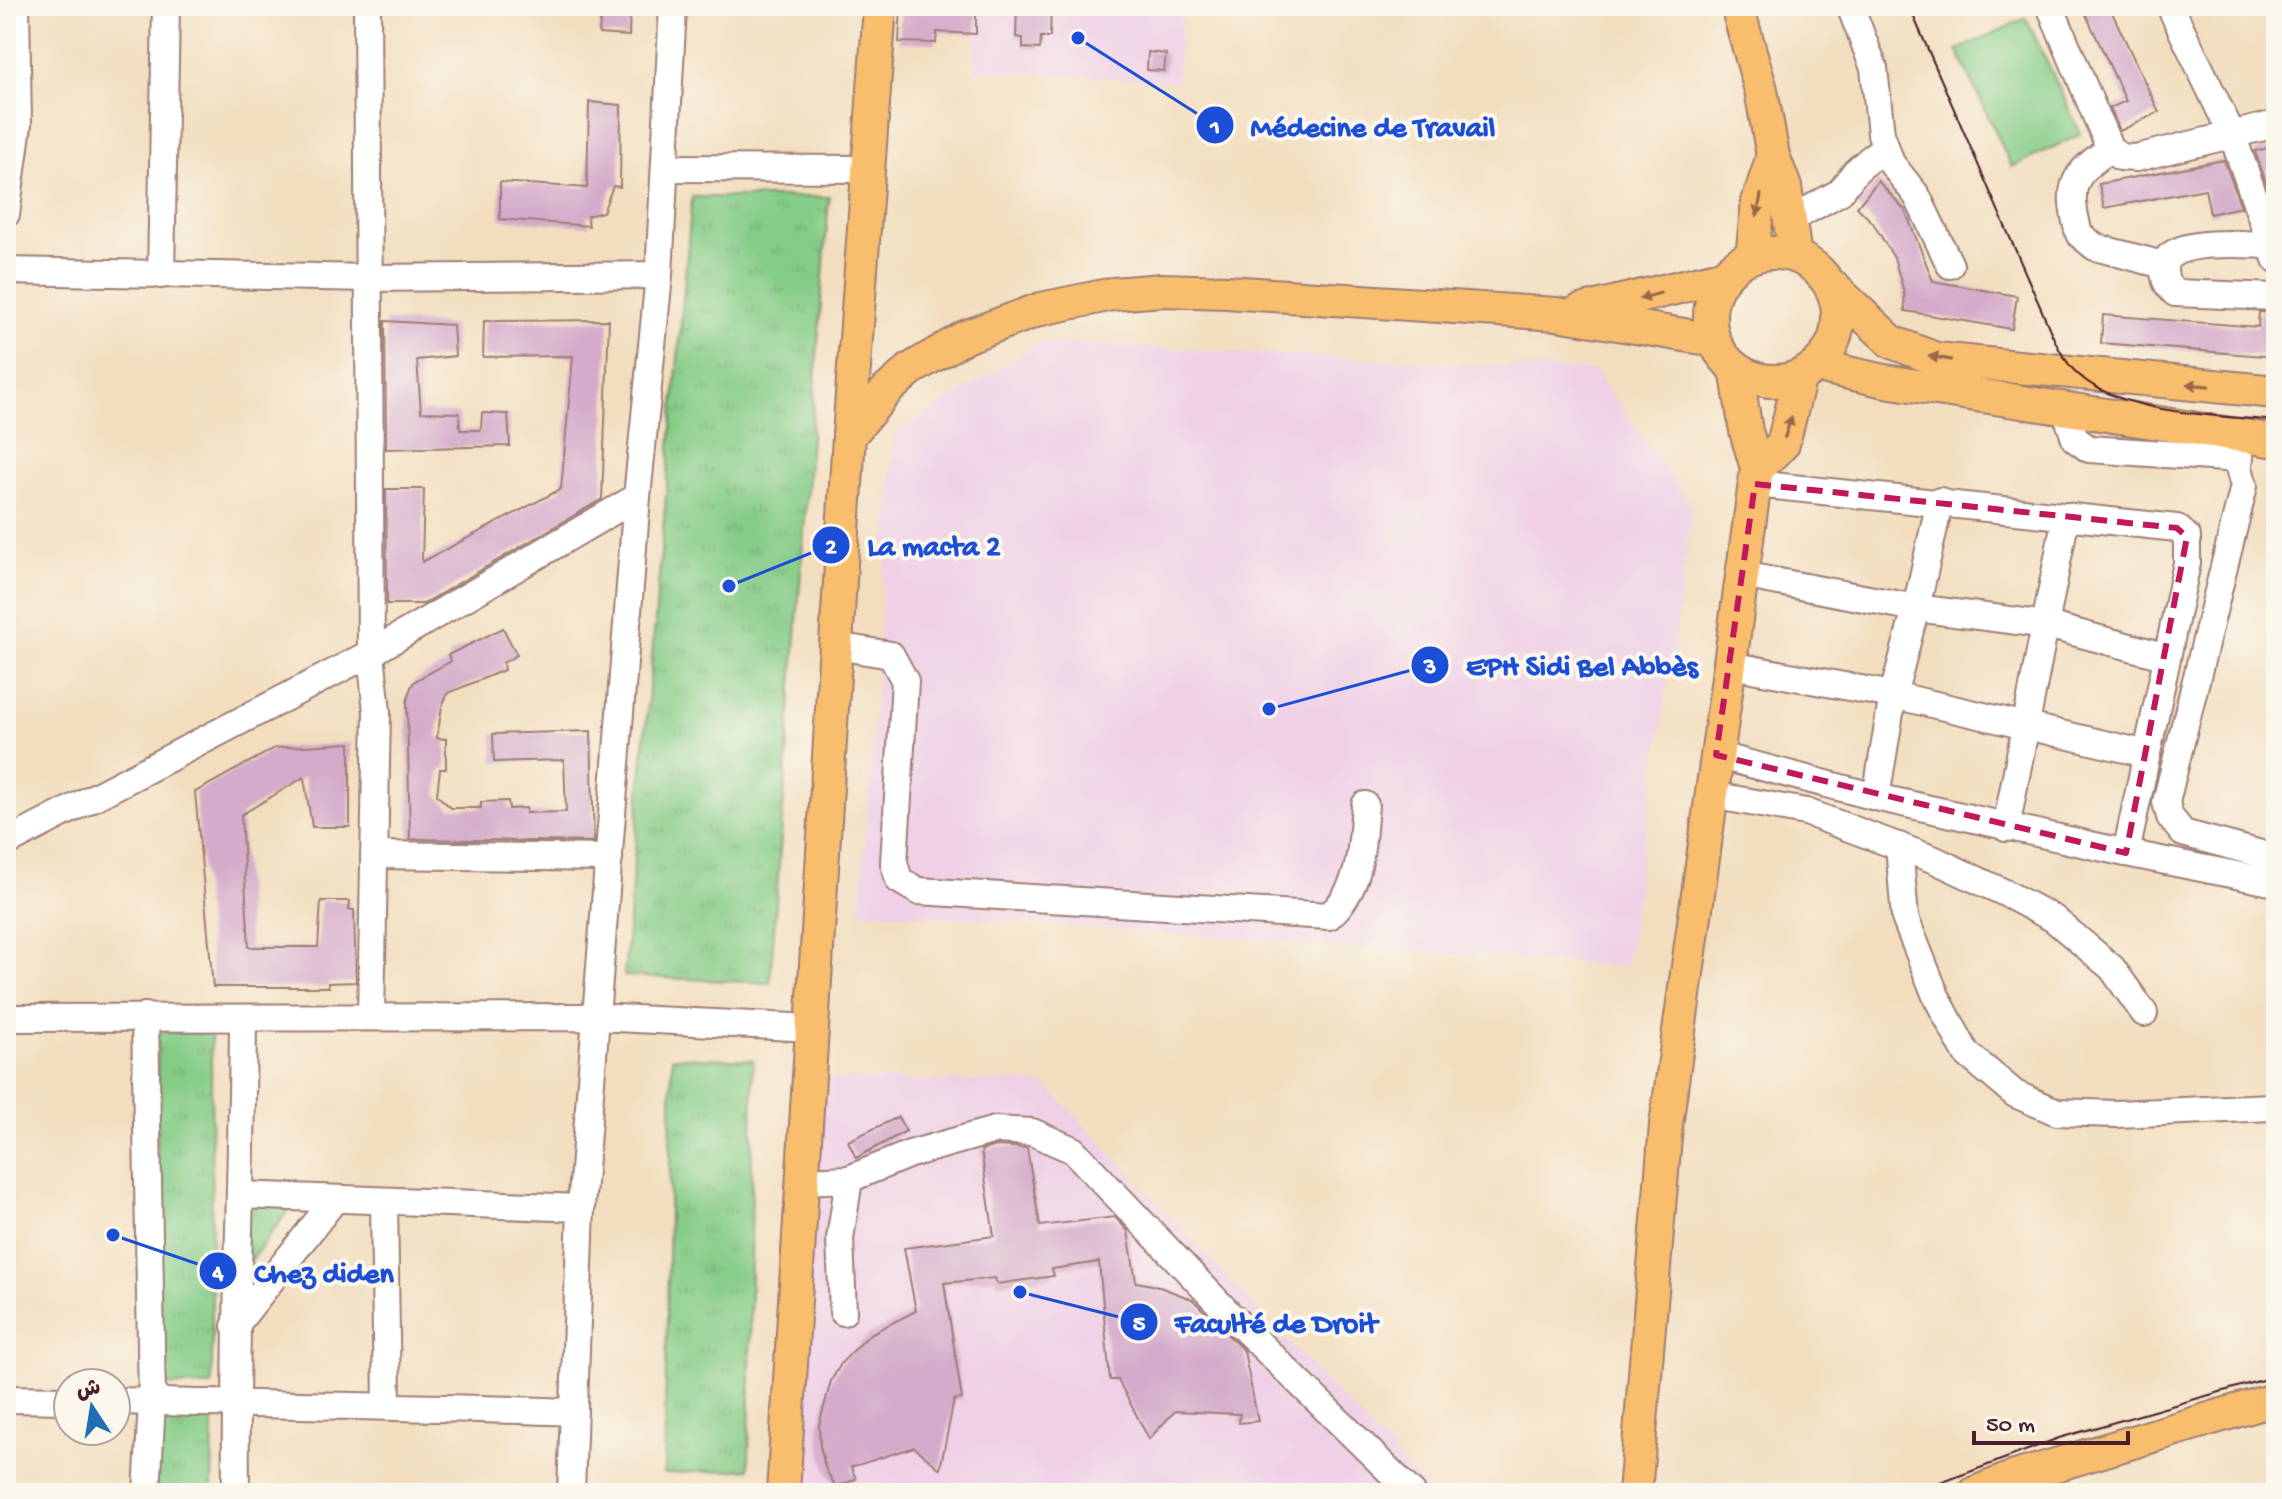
<svg xmlns="http://www.w3.org/2000/svg" width="2282" height="1499" viewBox="0 0 2282 1499" font-family="'Gochi Hand','Playpen Sans Arabic',sans-serif">
<defs>
<pattern id="park-tufts" width="24" height="20" patternUnits="userSpaceOnUse" patternTransform="scale(2)"><rect width="24" height="20" fill="#85cc87"/><path d="M3 7l-1-3M5 7V3M7 7l1-3M15 17l-1-3M17 17v-4M19 17l1-3" fill="none" stroke="#74af75"/></pattern>
</defs>
<rect width="100%" height="100%" fill="#fbf7ec"/>
<filter id="ink" filterUnits="userSpaceOnUse"><feTurbulence type="fractalNoise" baseFrequency=".0125" numOctaves="2"/><feDisplacementMap in="SourceGraphic" scale="16" xChannelSelector="R" yChannelSelector="G"/><feConvolveMatrix kernelMatrix="1 2 1 2 8 2 1 2 1" color-interpolation-filters="sRGB"/></filter>
<filter id="wash" filterUnits="userSpaceOnUse"><feTurbulence type="fractalNoise" baseFrequency=".006" numOctaves="4" result="noise"/><feDisplacementMap in="SourceGraphic" scale="32" xChannelSelector="R" yChannelSelector="G"/><feGaussianBlur stdDeviation="1.8" result="paint"/><feColorMatrix in="noise" values="0 0 0 0 0 0 0 0 0 0 0 0 0 0 0 0 0 1.4 0 .05"/><feComposite in="paint" operator="in"/></filter>
<g filter="url(#wash)">
<rect width="100%" height="100%" fill="#f2debf"/>
<g fill="#efd0e6">
<polygon points="979,6 1182,6 1177,82 974,70"/>
<polygon points="1040,342 1595,371 1693,508 1626,967 860,911 894,435"/>
<polygon points="824,1079 1031,1082 1048,1087 1431,1493 785,1493"/>
</g>
<polygon fill="#85cc87" stroke="#687659" stroke-width="2" points="2026,18 2081,134 2012,167 1957,50"/>
<g fill="url(#park-tufts)" stroke="#687659" stroke-width="2">
<polygon points="692,197 829,197 770,983 624,976"/>
<polygon points="158,1032 211,1033 212,1386 155,1385"/>
<polygon points="672,1057 753,1060 749,1469 664,1474"/>
<polygon points="244,1204 292,1206 245,1268"/>
<polygon points="153,1413 213,1413 212,1493 152,1493"/>
</g>
<g id="blocks">
<g fill="#d4abca">
<polygon points="901,6 976,6 976,34 937,32 936,43 899,42"/>
<polygon points="1017,6 1051,6 1050,37 1041,37 1040,49 1023,48 1023,38 1016,37"/>
<polygon points="2082,6 2109,6 2159,112 2120,131 2110,108 2126,101"/>
<polygon points="601,7 630,7 629,36 599,34"/>
<polygon points="1148,52 1166,54 1164,71 1147,70"/>
<polygon points="589,102 621,105 620,187 613,186 603,212 587,216 589,226 500,219 500,182 587,188"/>
<polygon points="2276,146 2276,211 2255,151"/>
<polygon points="2224,160 2241,207 2210,214 2205,189 2104,208 2099,184"/>
<polygon points="1878,181 1905,210 1933,281 2017,296 2012,329 1905,311 1904,292 1894,258 1873,223 1857,207"/>
<polygon points="2259,312 2276,313 2276,357 2101,343 2103,315 2258,327"/>
<polygon points="609,320 602,499 423,604 387,604 386,489 424,489 422,562 561,489 573,356 483,357 484,321"/>
<polygon points="385,321 453,325 455,356 417,360 421,412 459,413 460,430 481,430 482,413 508,414 510,446 386,449"/>
<polygon points="503,628 517,655 503,663 504,670 448,693 442,706 437,738 446,739 446,769 440,769 437,795 451,808 481,808 481,802 508,801 509,809 526,808 526,813 566,812 564,760 494,762 493,734 591,731 594,842 410,839 407,702 411,687 415,681 451,661 448,655"/>
<polygon points="350,743 350,827 312,827 304,777 241,815 249,947 318,947 321,901 350,901 349,910 354,910 356,982 328,983 329,987 213,987 195,792 275,748"/>
<polygon points="898,1117 906,1131 856,1158 848,1141"/>
<polygon points="997,1146 1027,1148 1040,1226 1115,1217 1128,1231 1136,1282 1157,1286 1192,1299 1244,1351 1258,1421 1239,1423 1240,1414 1175,1411 1149,1439 1118,1380 1110,1380 1099,1262 1052,1269 1054,1276 997,1284 995,1278 944,1283 962,1399 954,1400 940,1469 914,1447 851,1467 856,1479 836,1487 826,1470 820,1446 819,1425 831,1381 842,1362 870,1334 916,1311 904,1248 994,1236 981,1150"/>
</g>
</g>
</g>
<g filter="url(#ink)">
<use href="#blocks" fill-opacity="0" stroke="#9e7e75" stroke-width="2"/>
<g fill="none" stroke-linecap="round" stroke-linejoin="round">
<g stroke="#9e7e75" stroke-width="30">
<g id="minor">
<polyline points="367,6 371,653"/>
<polyline points="1850,6 1874,68 1881,134 1891,163 1917,196 1950,265"/>
<polyline points="2050,6 2110,149 2120,157 2136,158 2276,124"/>
<polyline points="2170,6 2233,137 2276,259"/>
<path d="M 2110,149 C 2070,176 2067,187 2079,234 L 2095,247 L 2163,265"/>
<polyline points="666,168 868,169"/>
<polyline points="6,214 18,125 16,6"/>
<polyline points="1790,220 1840,192 1856,171 1885,146"/>
<path d="M 2269,245 C 2245,245 2160,236 2164,271 C 2165,282 2167,285 2175,293 L 2276,297"/>
<polyline points="6,271 370,278 659,275 673,6"/>
<polyline points="161,275 166,6"/>
<polyline points="2065,408 2075,439 2089,449 2240,459"/>
<polyline points="2230,435 2244,486 2166,802 2170,817 2183,833 2276,858"/>
<polyline points="1742,575 1916,608 1940,501"/>
<path d="M 836,646 L 891,655 L 905,681 L 894,863 L 899,880 L 918,891 L 1329,916 C 1363,886 1361,847 1365,805"/>
<polyline points="371,653 637,497 659,275"/>
<polyline points="1730,665 1893,695 2147,754"/>
<polyline points="1716,755 1876,797 2126,853 2187,563 2187,537 2177,528 1755,484"/>
<polyline points="1711,795 1806,812 1935,860 2005,893 2054,919 2112,968 2144,1013"/>
<polyline points="1876,797 1893,695 1916,608 2047,625 2164,656"/>
<polyline points="2006,828 2066,516"/>
<polyline points="6,843 371,653 377,712 371,1016"/>
<polyline points="1899,846 1905,918 1936,996 1966,1053 2015,1094 2057,1112 2116,1114 2272,1107"/>
<polyline points="2126,853 2276,883"/>
<polyline points="374,855 609,858"/>
<polyline points="145,1016 152,1402 147,1493"/>
<polyline points="6,1018 596,1017 812,1028"/>
<polyline points="802,1181 849,1179 910,1154 995,1130 1032,1132 1073,1150 1229,1314 1412,1493"/>
<polyline points="241,1195 581,1208"/>
<polyline points="384,1201 387,1404"/>
<polyline points="843,1312 840,1239 849,1179"/>
<polyline points="235,1326 335,1199"/>
<polyline points="6,1399 68,1400"/>
<path d="M 116,1401 C 269,1405 421,1406 574,1412"/>
<path d="M 236,1493 C 234,1335 242,1177 243,1019"/>
<polyline points="571,1493 581,1208 637,497"/>
</g>
</g>
<g stroke="#9e7e75" stroke-width="36">
<g id="major">
<polyline points="1737,6 1761,90 1773,156 1785,187 1795,256"/>
<circle cx="1774" cy="317" r="64"/>
<polyline points="1752,256 1758,202 1773,156"/>
<polyline points="1831,285 1892,342 1936,359 2276,392"/>
<polyline points="1580,311 1725,276"/>
<polyline points="1817,366 1885,381 2276,441"/>
<polyline points="849,436 880,6"/>
<polyline points="1757,468 1783,444 1800,376"/>
<polyline points="783,1493 849,436 887,390 911,369 965,337 1041,309 1113,294 1162,290 1226,292 1557,314 1714,340"/>
<polyline points="1635,1493 1666,1125 1757,468 1746,431 1736,369"/>
<polyline points="1975,1493 2012,1478 2276,1399"/>
</g>
</g>
<use href="#minor" stroke="#fff" stroke-width="26"/>
<use href="#major" stroke="#f9be6d" stroke-width="32"/>
<g stroke="#4a1f2b" stroke-width="2">
<path d="M 1909,6 L 2042,311 C 2051,332 2061,360 2079,375 C 2123,415 2219,415 2276,421"/>
<polyline points="1914,1493 2059,1438 2276,1376"/>
</g>
</g>
<defs><path id="oneway-solid" d="M-6-.8H1V-3.2L6.5 0L1 3.2V.8H-6Z" transform="scale(2)"/></defs>
<g fill="#996749">
<use href="#oneway-solid" transform="translate(1759 205) rotate(101)"/>
<use href="#oneway-solid" transform="translate(1650 296) rotate(164)"/>
<use href="#oneway-solid" transform="translate(1940 358) rotate(-170)"/>
<use href="#oneway-solid" transform="translate(2198 385) rotate(-175)"/>
<use href="#oneway-solid" transform="translate(1788 427) rotate(-72)"/>
</g>
</g>
<path fill="none" stroke="#c2185b" stroke-width="6" stroke-dasharray="16 10" stroke-linejoin="round" d="M 1755,484 L 2177,528 L 2187,537 L 2126,853 L 1716,755 Z"/>
<path fill="none" stroke="#1d4ed8" stroke-width="3" d="M1078 38L1215 125M729 586L831 545M1269 709L1430 665M113 1235L218 1271M1020 1292L1139 1322"/>
<g fill="#1d4ed8" stroke="#fbf7ec" stroke-width="3">
<circle cx="1078" cy="38" r="8"/>
<circle cx="729" cy="586" r="8"/>
<circle cx="1269" cy="709" r="8"/>
<circle cx="113" cy="1235" r="8"/>
<circle cx="1020" cy="1292" r="8"/>
<circle cx="1215" cy="125" r="20"/>
<circle cx="831" cy="545" r="20"/>
<circle cx="1430" cy="665" r="20"/>
<circle cx="218" cy="1271" r="20"/>
<circle cx="1139" cy="1322" r="20"/>
</g>
<g font-size="24" text-anchor="middle" font-weight="bold" fill="#fff">
<text x="1215" y="133">1</text>
<text x="831" y="553">2</text>
<text x="1430" y="673">3</text>
<text x="218" y="1279">4</text>
<text x="1139" y="1330">5</text>
</g>
<g font-size="30" text-anchor="middle" font-weight="bold" fill="#1d4ed8" stroke="#fbf7ec" stroke-width="8" stroke-linejoin="round" paint-order="stroke">
<text x="1373" y="136">Médecine de Travail</text>
<text x="934" y="555">La macta 2</text>
<text x="1582" y="675">EPH Sidi Bel Abbès</text>
<text x="324" y="1282">Chez diden</text>
<text x="1276" y="1332">Faculté de Droit</text>
</g>
<rect width="2282" height="1499" fill="none" stroke="#fbf7ec" stroke-width="32"/>
<g transform="translate(92 1407) rotate(348)"><circle r="38" fill="#fbf7ec" stroke="#b4a19f" stroke-width="2"/>
<path d="M0-6L14 30L0 20L-14 30Z" fill="#1f6fb2"/>
<text y="-12" font-size="22" font-weight="bold" text-anchor="middle" fill="#4a1f2b">ش</text>
</g>
<path d="M1974 1431v12h154v-12" fill="none" stroke="#4a1f2b" stroke-width="4"/>
<text x="1986" y="1431" font-size="24" fill="#4a1f2b" stroke="#fbf7ec" stroke-width="6" paint-order="stroke">50 m</text>
</svg>
